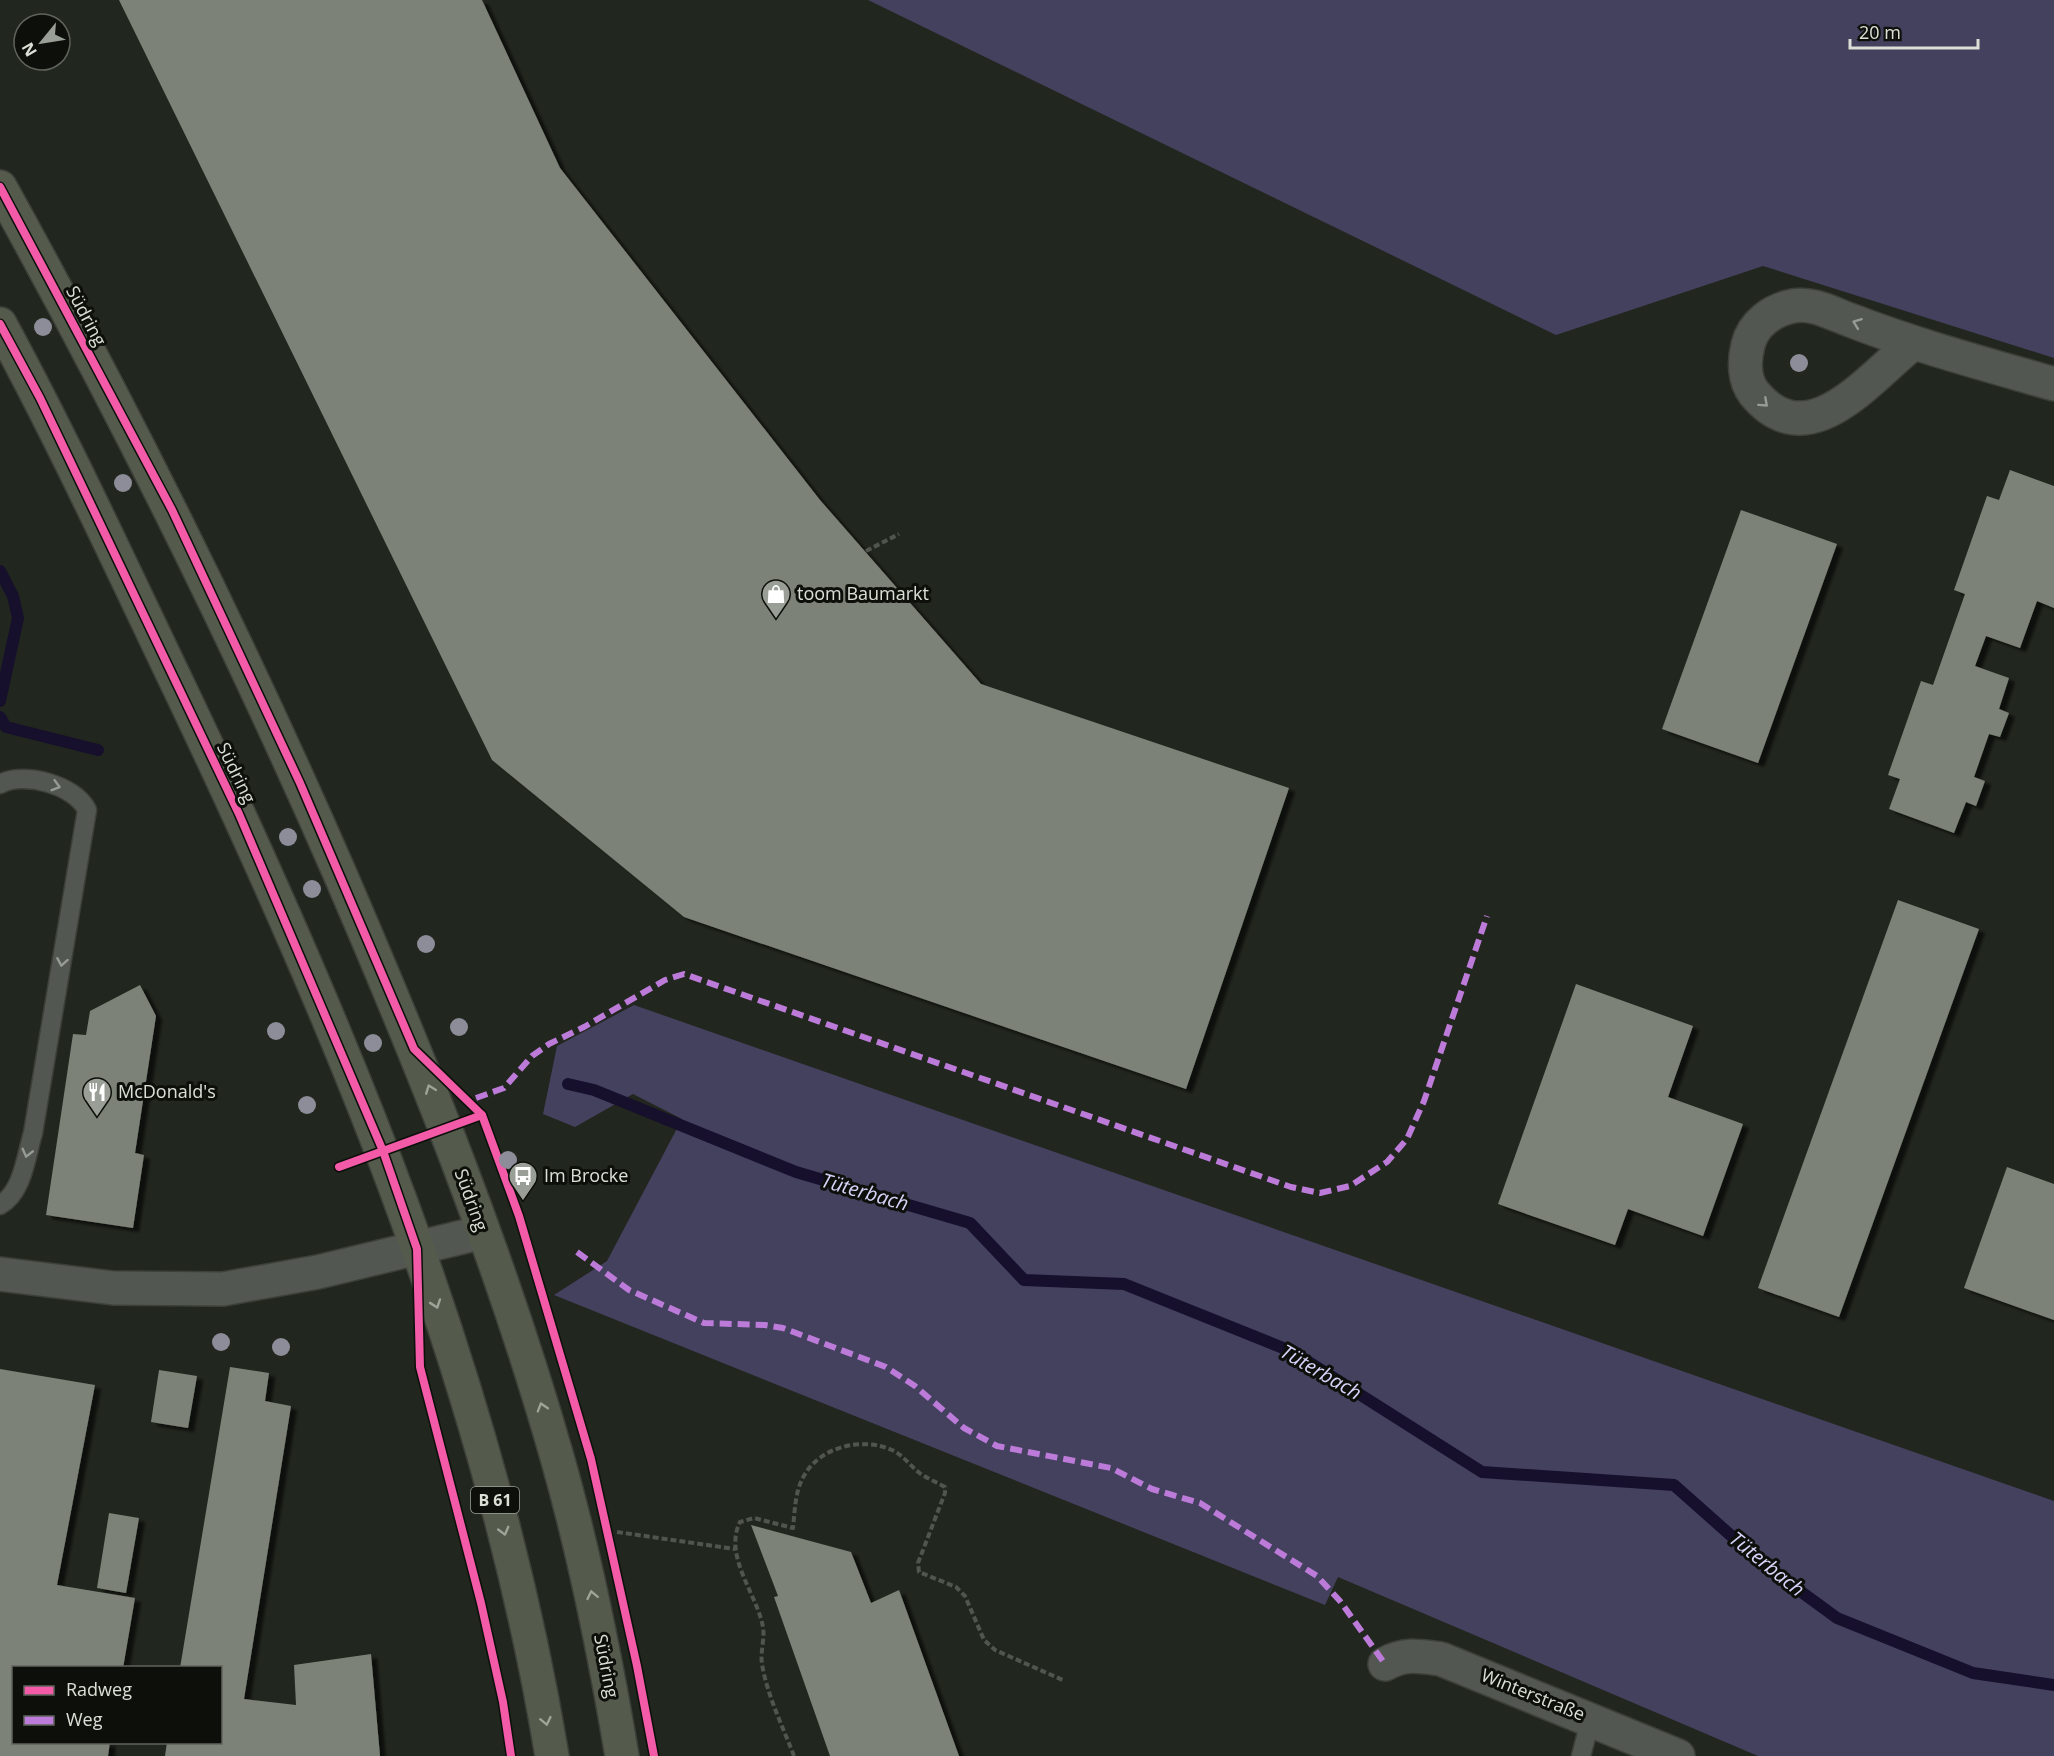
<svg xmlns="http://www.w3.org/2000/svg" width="2054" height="1756" viewBox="0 0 2054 1756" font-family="'Open Sans',sans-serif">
<defs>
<filter id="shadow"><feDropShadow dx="6" dy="4" stdDeviation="1.5" flood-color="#0009"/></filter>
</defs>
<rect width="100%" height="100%" fill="#21261e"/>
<g fill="#44415f">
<polygon points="868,0 2054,0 2054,358 1763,266 1556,335"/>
<polygon points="634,1005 2054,1501 2054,1756 1758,1756 1338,1577 1325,1605 554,1295 607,1261 682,1119 633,1094 575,1127 543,1114 557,1046"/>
</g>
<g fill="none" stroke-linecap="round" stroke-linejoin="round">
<g stroke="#16102c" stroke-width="12">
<polyline points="0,571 13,596 18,618 0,701"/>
<polyline points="0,717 6,727 98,750"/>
<polyline points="568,1084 594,1090 796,1172 970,1223 1024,1280 1124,1284 1293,1352 1482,1472 1674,1485 1763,1564 1837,1618 1973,1673 2054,1685"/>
</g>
</g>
<g fill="#7c8277" filter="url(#shadow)">
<polygon points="119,0 482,0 560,168 820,500 981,684 1289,788 1186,1089 684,917 492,760"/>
<polygon points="2010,470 2054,486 2054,608 2037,601 2020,648 1986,636 1975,666 2009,678 1999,709 2009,713 2000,737 1989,734 1974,777 1985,781 1976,806 1966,802 1954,833 1889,809 1900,779 1888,775 1921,681 1933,685 1965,594 1954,590 1987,496 1999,500"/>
<polygon points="1741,510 1837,544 1758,763 1662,729"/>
<polygon points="1898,900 1979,929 1839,1317 1758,1288"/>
<polygon points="1576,984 1693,1026 1668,1097 1743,1124 1703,1236 1628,1209 1615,1245 1498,1204"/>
<polygon points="140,985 156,1016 135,1153 144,1155 133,1228 46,1215 73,1034 86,1035 90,1011"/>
<polygon points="2007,1167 2054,1184 2054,1320 1964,1288"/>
<polygon points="230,1367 269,1373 265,1401 291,1406 244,1699 296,1705 294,1665 371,1654 380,1756 165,1756 167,1742 220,1742 220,1668 180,1668"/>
<polygon points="0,1369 95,1385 57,1585 135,1598 123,1668 14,1668 14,1742 110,1742 108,1756 0,1756"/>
<polygon points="159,1370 197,1376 188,1428 151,1422"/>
<polygon points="109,1513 139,1518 126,1593 97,1588"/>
<polygon points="751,1525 851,1552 871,1603 899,1590 959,1756 830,1756 774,1597 778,1596"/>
</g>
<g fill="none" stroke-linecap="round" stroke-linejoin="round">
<g stroke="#3c4039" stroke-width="21">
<g id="lane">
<path d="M 0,784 C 24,771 75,785 87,810 L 33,1133 C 26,1156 23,1192 0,1205"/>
<polyline points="1581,1756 1591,1718"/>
</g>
</g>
<g stroke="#3c4039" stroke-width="36">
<g id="street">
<path d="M 1912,344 C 1869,378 1808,459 1754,393 C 1744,380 1744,361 1748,345 C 1753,324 1772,310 1793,306 C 1812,302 1833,314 1850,320 C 1917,346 1985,364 2054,384"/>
<polyline points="0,1274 113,1288 223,1289 318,1272 483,1232"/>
<path d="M 1385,1664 C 1405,1653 1419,1656 1441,1659 L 1678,1756"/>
</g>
</g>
<g stroke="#3c4039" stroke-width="36">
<g id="primary">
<path d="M 0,187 C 124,411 238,640 340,874 C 422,1064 500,1257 557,1457 C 585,1555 605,1655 622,1756"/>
<path d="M 0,324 C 64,442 120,564 178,685 C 341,1026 490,1381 552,1756"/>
</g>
</g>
<g stroke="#51554f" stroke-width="4" stroke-dasharray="6 3" stroke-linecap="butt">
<polyline points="866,551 899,534"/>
<polyline points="617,1532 735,1549"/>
<path d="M 794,1756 C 783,1727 767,1695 762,1664 C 760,1652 765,1639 763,1627 C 757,1594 723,1556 740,1522 L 754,1518 L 793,1528 C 795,1509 795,1490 805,1474 C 822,1446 863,1437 892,1450 C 905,1456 912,1469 924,1476 C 931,1480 938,1483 945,1487 L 945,1493 L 918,1563 L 919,1572 L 956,1587 L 965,1596 L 984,1640 L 995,1650 L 1065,1681"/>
</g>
<use href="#lane" stroke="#535751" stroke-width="18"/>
<use href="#street" stroke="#535751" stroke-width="33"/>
<use href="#primary" stroke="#545b4d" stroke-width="33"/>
<g stroke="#bd7bd9" stroke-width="6" stroke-dasharray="12 6" stroke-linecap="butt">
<polyline points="476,1098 504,1088 532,1056 549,1044 584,1027 665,980 684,974 1291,1187 1320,1193 1350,1186 1387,1162 1407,1139 1424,1101 1487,916"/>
<polyline points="577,1252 629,1290 704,1323 765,1325 783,1328 886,1367 915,1386 964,1428 997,1446 1111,1468 1152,1489 1200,1503 1317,1576 1340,1601 1385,1664"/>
</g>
<g stroke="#0d100a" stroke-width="11">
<g id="cycleway">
<polyline points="0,187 172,510 300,783 414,1049 482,1115 519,1216 591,1459 637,1666 654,1756"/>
<polyline points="0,324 40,398 239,814 383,1151 417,1249 420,1367 481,1603 503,1702 511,1756"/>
<polyline points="339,1167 482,1115"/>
</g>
</g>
<use href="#cycleway" stroke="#f35aa7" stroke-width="8"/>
</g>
<g fill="#8c8d98">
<circle cx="43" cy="327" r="9"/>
<circle cx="1799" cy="363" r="9"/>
<circle cx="123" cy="483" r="9"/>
<circle cx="288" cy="837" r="9"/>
<circle cx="312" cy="889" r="9"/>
<circle cx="426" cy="944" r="9"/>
<circle cx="459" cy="1027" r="9"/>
<circle cx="276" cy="1031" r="9"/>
<circle cx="373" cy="1043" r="9"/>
<circle cx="307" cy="1105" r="9"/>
<circle cx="508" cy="1160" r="9"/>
<circle cx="221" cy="1342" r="9"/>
<circle cx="281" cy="1347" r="9"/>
</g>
<defs><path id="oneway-chevron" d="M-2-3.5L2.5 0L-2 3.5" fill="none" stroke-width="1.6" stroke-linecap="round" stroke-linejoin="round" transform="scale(1.5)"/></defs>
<g stroke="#969c94">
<use href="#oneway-chevron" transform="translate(1857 323) rotate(-159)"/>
<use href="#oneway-chevron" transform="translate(1764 403) rotate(42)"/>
<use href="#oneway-chevron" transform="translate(56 786) rotate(16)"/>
<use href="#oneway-chevron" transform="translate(62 962) rotate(100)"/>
<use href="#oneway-chevron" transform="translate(27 1153) rotate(104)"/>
</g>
<g stroke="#9ea498">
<use href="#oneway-chevron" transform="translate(430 1089) rotate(-111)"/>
<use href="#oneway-chevron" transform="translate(436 1304) rotate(71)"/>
<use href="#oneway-chevron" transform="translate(542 1407) rotate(-107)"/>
<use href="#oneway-chevron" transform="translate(504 1531) rotate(75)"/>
<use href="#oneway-chevron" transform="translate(592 1595) rotate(-102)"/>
<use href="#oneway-chevron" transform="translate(546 1721) rotate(78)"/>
</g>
<defs>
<g id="shop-pin" transform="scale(1.5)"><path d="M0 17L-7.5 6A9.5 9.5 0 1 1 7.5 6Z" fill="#999f96" stroke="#0d100a"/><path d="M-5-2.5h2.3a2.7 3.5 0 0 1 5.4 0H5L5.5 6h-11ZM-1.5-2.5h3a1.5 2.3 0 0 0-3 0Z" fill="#fff"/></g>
<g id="restaurant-pin" transform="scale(1.5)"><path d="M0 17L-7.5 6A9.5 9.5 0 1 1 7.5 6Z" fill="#999f96" stroke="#0d100a"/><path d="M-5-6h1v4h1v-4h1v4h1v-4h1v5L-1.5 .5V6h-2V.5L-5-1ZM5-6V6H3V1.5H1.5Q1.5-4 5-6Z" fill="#fff"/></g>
<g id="bus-pin" transform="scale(1.5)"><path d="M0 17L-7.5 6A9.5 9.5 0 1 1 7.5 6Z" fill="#999f96" stroke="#0d100a"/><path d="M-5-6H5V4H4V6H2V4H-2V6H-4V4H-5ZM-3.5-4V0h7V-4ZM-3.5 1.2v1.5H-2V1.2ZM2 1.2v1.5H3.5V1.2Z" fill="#fff"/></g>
</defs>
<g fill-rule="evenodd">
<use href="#shop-pin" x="776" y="594"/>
<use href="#restaurant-pin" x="97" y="1092"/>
<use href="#bus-pin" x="523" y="1176"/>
</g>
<g text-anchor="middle" stroke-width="6" stroke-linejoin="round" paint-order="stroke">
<rect fill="#0d100a" stroke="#9ca299" stroke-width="1.5" x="471" y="1487" width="48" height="26" rx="4.5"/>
<g font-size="16" font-weight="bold" fill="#dae0d6">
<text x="495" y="1506">B 61</text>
</g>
<g font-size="18" fill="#dae0d6" stroke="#0d100a">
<text transform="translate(86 316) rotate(62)" y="6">Südring</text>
<text transform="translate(236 773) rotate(64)" y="6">Südring</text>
<text transform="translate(471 1200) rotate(70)" y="6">Südring</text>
<text transform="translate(606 1666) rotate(79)" y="6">Südring</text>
<text transform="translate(1533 1695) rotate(22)" y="6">Winterstraße</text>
</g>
<g font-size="18" fill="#dae0d6" stroke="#0d100a" text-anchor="start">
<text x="797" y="600">toom Baumarkt</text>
<text x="118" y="1098">McDonald's</text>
<text x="544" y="1182">Im Brocke</text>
</g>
<g font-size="20" font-style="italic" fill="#d7d3fa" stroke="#0d100a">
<text transform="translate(865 1192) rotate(16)" y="7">Tüterbach</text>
<text transform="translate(1321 1372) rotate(30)" y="7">Tüterbach</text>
<text transform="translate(1767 1564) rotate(39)" y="7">Tüterbach</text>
</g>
</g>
<rect x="12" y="1666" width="210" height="78" fill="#0d100a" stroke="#5f635c" stroke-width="1.5"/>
<rect x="24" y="1686" width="30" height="9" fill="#f35aa7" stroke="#5f635c" stroke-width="1.5"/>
<text x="66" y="1696" font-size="18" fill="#dae0d6">Radweg</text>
<rect x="24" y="1716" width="30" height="9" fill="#bd7bd9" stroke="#5f635c" stroke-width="1.5"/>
<text x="66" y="1726" font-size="18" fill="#dae0d6">Weg</text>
<g transform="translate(42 42) rotate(240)"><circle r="28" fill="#0d100a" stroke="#5f635c" stroke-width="1.5"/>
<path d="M0-4.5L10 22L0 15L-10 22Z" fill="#999f96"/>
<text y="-9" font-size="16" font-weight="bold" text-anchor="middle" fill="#dae0d6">N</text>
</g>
<path d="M1850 39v9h128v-9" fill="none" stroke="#dae0d6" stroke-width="3"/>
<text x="1859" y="39" font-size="18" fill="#dae0d6" stroke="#0d100a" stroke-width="4.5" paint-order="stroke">20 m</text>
</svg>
